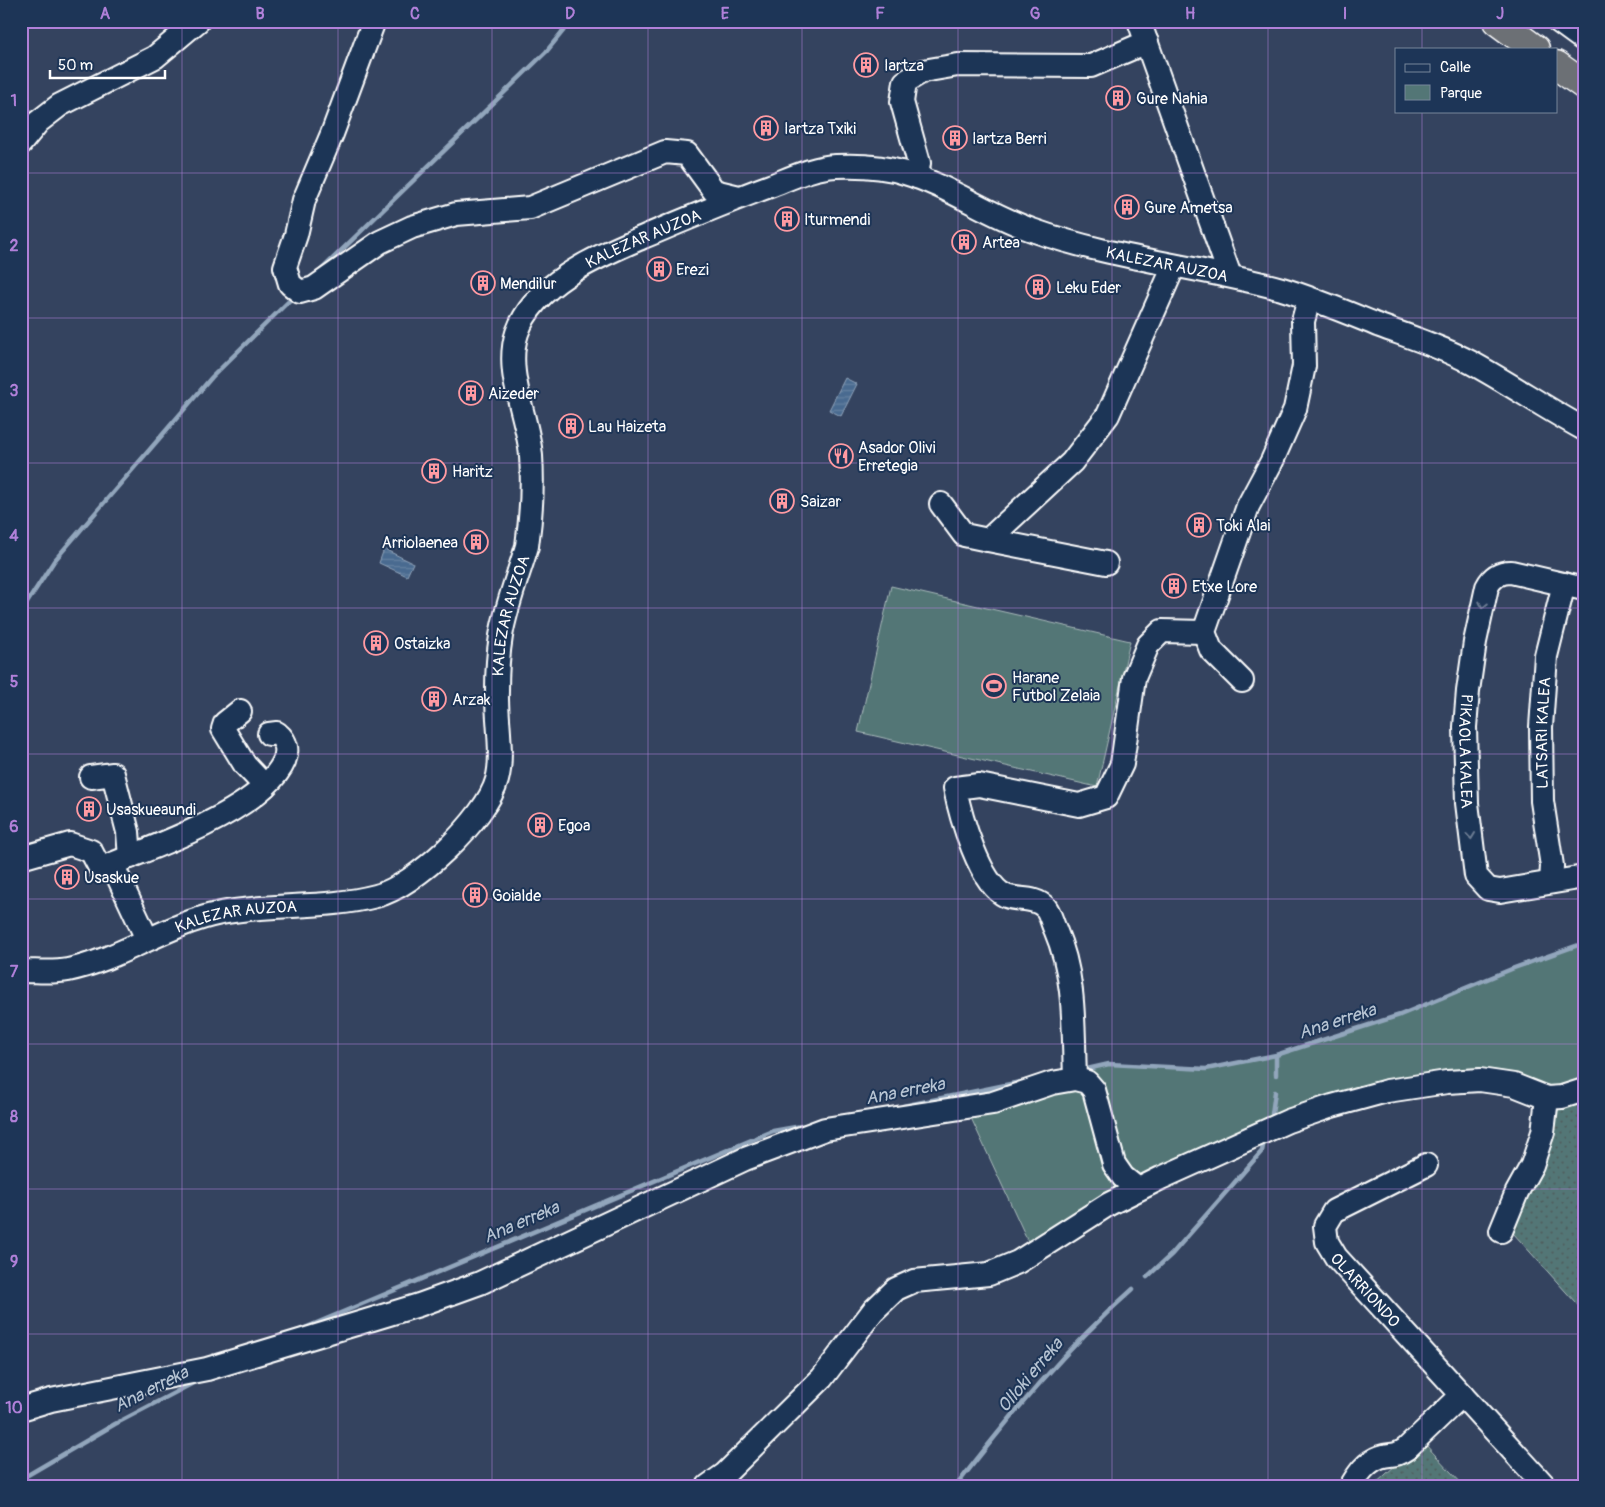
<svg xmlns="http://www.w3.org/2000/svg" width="1605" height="1507" viewBox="0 0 1605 1507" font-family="Pangolin,sans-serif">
<defs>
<pattern id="grass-dots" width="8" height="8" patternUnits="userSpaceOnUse" patternTransform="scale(1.25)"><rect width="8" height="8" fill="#537676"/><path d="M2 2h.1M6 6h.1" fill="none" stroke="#4f5d5d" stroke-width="1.8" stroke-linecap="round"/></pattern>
<pattern id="water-rules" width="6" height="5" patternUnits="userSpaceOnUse" patternTransform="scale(1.25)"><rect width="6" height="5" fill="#4a6b90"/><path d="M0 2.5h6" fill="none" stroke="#6581a1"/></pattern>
</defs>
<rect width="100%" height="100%" fill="#34435f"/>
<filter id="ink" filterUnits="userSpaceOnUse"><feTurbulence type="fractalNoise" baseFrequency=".02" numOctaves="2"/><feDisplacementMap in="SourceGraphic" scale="10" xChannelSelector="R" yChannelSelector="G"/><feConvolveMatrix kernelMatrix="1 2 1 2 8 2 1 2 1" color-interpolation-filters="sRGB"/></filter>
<g filter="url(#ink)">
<g fill="url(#grass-dots)" stroke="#a9baba">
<polygon points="1584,1090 1584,1312 1504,1223 1547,1098"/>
<polygon points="1422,1441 1464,1486 1373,1486"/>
</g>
<g fill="#537676" stroke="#a9baba">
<polygon points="891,586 1130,641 1097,787 858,732"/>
<polygon points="1584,943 1584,1090 1514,1085 1332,1106 1033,1252 960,1094 1109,1064 1206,1069 1276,1055 1400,1015 1514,968"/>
</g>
<g fill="url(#water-rules)" stroke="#92a6bc">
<polygon points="845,378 857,384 841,416 829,410"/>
<polygon points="384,549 413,563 407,576 379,563"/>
</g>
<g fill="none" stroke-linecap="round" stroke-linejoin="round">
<g stroke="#92a6bc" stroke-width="4.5">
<polyline points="320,271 546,52 571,21"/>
<polyline points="21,612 54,561 212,377 290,300"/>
<polyline points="1087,1069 1109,1064 1206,1069 1276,1055 1400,1015 1514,968 1584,943"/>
<polyline points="1276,1075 1276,1055"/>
<polyline points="903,1106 1020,1082"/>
<polyline points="1272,1114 1275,1092"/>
<polyline points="1147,1277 1172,1254 1262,1151 1263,1146"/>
<polyline points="300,1330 773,1131 807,1125"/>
<polyline points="21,1479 115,1424 197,1381"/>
<path d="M 956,1486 C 1010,1416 1066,1348 1133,1289"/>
</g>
<g stroke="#fff" stroke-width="26">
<g id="minor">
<polyline points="374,21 332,134 304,200 296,235 285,267 290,284 300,292 314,288 380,242 412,227 456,214 530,208 665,152 687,154 714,191 739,197"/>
<polyline points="1139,21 1230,276"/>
<polyline points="1558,21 1584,40"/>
<polyline points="21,143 38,122 60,105 155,57 198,21"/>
<polyline points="917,177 919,163 902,102 905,82 923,71 958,65 1091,66 1147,42"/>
<polyline points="941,504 964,535 988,540 1072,462 1108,415 1174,266"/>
<polyline points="988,540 1106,563"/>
<path id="s1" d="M 1584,589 L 1511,572 C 1499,572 1492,577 1487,587 L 1475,642 L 1468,691 L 1465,727 L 1467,803 L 1476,876 L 1488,889 L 1500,891 L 1584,877"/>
<polyline points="1242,681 1211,650 1204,632 1248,506 1272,461 1295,409 1304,366 1303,321 1309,299"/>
<polyline points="91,777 113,774 128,832 130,857"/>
<path d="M 265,786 C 279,773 298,750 277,733 L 269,734"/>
<polyline points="21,858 70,844 91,851 101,870 112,864"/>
<path id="s2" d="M 1551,882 L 1552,866 L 1542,801 L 1541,727 L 1546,656 L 1564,584"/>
<path d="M 147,939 L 112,864 C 158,845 229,820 265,786 L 245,765 L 223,729 L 225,723 L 240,711"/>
<path id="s3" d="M 21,971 C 37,971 53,973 68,970 C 121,959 167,924 221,913 C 272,903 326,909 376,896 C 414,887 487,818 497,780 C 504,755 496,718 497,691 C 497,673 498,654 501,636 C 506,606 518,576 527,546 C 531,517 533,485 531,456 C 528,416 504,373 517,333 C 534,283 597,257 641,238 C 684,220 726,202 770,186 C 791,178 813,167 836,166 C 859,165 883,166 905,173 C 949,186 988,215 1032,230 C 1113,259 1199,266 1282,289 C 1315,299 1348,313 1380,326 C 1410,337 1442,347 1470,362 C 1509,383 1545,408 1584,429"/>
<path d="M 1075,1079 C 1073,1026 1076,978 1055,929 C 1052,923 1050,913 1046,908 C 1035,896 1019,901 1006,896 C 980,885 960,815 955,788 L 979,785 L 1079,805 L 1106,797 L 1122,764 L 1134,678 L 1148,645 L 1162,631 L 1204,632"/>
<path id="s4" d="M 1426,1165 L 1334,1211 L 1325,1226 L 1327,1242 L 1336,1257 L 1545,1486"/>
<polyline points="1501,1231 1517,1192 1532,1165 1543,1132 1547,1098"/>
<polyline points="21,1409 51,1400 207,1369 419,1305 480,1283 745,1159 825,1129 993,1103 1052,1083 1075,1079 1087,1082 1094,1090 1114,1164 1123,1177 1138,1189"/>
<polyline points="708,1486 725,1474 822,1378 873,1311 896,1289 914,1281 989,1274 1018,1262 1109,1204 1161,1178 1288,1121 1332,1106 1387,1091 1447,1082 1480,1080 1514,1085 1547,1098 1562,1097 1584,1090"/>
<path d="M 1351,1486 C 1358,1474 1366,1462 1380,1457 C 1391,1453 1393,1458 1406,1449 L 1462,1395"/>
</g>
</g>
<g stroke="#fff" stroke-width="31">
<g id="highway">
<polyline points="1497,21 1535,49"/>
<polyline points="1556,65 1584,85"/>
</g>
</g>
<use href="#minor" stroke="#1d3557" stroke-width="22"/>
<use href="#highway" stroke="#6c6f75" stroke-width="28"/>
</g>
<defs><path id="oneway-chevron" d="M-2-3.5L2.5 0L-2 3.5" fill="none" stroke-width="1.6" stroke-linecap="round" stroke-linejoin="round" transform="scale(1.25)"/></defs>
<g stroke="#6c7c92">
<use href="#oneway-chevron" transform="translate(1483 605) rotate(102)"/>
<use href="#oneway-chevron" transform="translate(1471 836) rotate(83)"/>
</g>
</g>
<path fill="none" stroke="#b080d9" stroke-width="1" stroke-opacity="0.55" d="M 182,21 L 182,1486M 338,21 L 338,1486M 492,21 L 492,1486M 648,21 L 648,1486M 802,21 L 802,1486M 958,21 L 958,1486M 1112,21 L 1112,1486M 1268,21 L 1268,1486M 1422,21 L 1422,49M 1422,111 L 1422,1486M 21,173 L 1584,173M 21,318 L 1584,318M 21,463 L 1584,463M 21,608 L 1584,608M 21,754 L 1584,754M 21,899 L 1584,899M 21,1044 L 1584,1044M 21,1189 L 1584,1189M 21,1334 L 1584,1334"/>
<defs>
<g id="building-ring" transform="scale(1.25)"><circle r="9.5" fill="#1d3557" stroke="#ff9aa2" stroke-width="1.5"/><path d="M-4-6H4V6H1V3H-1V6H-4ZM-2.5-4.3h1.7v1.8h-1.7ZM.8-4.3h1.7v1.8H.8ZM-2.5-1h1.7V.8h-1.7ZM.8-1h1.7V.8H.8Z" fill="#ff9aa2"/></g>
<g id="restaurant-ring" transform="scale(1.25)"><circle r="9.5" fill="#1d3557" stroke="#ff9aa2" stroke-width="1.5"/><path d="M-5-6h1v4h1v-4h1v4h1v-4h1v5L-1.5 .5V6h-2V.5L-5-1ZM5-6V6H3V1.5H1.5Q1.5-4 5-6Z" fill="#ff9aa2"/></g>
<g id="stadium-ring" transform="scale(1.25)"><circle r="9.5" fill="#1d3557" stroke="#ff9aa2" stroke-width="1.5"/><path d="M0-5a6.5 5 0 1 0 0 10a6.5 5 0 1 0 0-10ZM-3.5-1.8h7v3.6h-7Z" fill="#ff9aa2"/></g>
</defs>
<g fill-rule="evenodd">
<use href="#building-ring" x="866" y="65"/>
<use href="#building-ring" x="1118" y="98"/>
<use href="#building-ring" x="766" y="128"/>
<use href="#building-ring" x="955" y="138"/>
<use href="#building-ring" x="1127" y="207"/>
<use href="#building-ring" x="787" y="219"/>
<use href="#building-ring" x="964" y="242"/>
<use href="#building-ring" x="659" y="269"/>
<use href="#building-ring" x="483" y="283"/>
<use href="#building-ring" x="1038" y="287"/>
<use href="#building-ring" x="471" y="393"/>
<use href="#building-ring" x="571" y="426"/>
<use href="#restaurant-ring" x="841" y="456"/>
<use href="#building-ring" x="434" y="471"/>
<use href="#building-ring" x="782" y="501"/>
<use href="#building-ring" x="1199" y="525"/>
<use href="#building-ring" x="476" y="542"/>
<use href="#building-ring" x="1174" y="586"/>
<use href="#building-ring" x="376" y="643"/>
<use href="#stadium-ring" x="994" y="686"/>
<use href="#building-ring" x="434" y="699"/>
<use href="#building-ring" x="89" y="809"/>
<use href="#building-ring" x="540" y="825"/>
<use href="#building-ring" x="67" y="877"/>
<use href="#building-ring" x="475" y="895"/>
</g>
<g text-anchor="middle" stroke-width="4" stroke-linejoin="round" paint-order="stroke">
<g font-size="16" fill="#fff" stroke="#1d3557" text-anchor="start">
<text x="884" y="71">Iartza</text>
<text x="1136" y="104">Gure Nahia</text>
<text x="784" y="134">Iartza Txiki</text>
<text x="972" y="144">Iartza Berri</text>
<text x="1144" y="213">Gure Ametsa</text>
<text x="804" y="225">Iturmendi</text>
<text x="982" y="248">Artea</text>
<text x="676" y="275">Erezi</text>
<text x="500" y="289">Mendilur</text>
<text x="1056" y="293">Leku Eder</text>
<text x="488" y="399">Aizeder</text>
<text x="588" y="432">Lau Haizeta</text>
<text x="858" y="453">Asador Olivi<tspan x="858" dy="18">Erretegia</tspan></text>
<text x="452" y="477">Haritz</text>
<text x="800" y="507">Saizar</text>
<text x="1216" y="531">Toki Alai</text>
<text x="458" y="548" text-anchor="end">Arriolaenea</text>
<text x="1192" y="592">Etxe Lore</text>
<text x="394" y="649">Ostaizka</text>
<text x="1012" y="683">Harane<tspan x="1012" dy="18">Futbol Zelaia</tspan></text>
<text x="452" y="705">Arzak</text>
<text x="106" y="815">Usaskueaundi</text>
<text x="558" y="831">Egoa</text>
<text x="84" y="883">Usaskue</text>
<text x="492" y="901">Goialde</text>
</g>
<g font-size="16" fill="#fff" stroke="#1d3557">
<text dy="6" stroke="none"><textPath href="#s3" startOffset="1155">KALEZAR AUZOA</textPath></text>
<text dy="6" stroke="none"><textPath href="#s3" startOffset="1710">KALEZAR AUZOA</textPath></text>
<text dy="6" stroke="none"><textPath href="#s3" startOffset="705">KALEZAR AUZOA</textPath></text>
<text dy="6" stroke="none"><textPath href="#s2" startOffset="150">LATSARI KALEA</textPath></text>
<text dy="6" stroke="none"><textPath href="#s1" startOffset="271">PIKAOLA KALEA</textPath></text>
<text dy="6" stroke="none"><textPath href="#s3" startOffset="225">KALEZAR AUZOA</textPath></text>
<text dy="6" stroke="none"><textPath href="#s4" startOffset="198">OLARRIONDO</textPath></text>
</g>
<g font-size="18" font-style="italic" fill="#b7c4d3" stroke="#1d3557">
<text transform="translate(1337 1021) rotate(-18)" y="6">Ana erreka</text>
<text transform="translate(905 1091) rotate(-11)" y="6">Ana erreka</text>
<text transform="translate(521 1222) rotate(-23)" y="6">Ana erreka</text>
<text transform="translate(1030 1375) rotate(-50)" y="6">Olloki erreka</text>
<text transform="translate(151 1389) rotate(-27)" y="6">Ana erreka</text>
</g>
</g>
<rect width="1605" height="1507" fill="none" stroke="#1d3557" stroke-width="55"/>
<rect x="1395" y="48" width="162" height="65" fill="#1d3557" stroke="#77869a"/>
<rect x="1405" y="64" width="25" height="8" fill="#1d3557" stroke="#77869a"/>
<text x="1440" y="72" font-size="15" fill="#ffffff">Calle</text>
<rect x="1405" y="85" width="25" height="15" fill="#537676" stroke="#77869a"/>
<text x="1440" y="98" font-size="15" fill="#ffffff">Parque</text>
<path d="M50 70v8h115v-8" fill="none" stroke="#ffffff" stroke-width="2.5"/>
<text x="58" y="70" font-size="15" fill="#ffffff" stroke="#1d3557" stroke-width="4" paint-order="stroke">50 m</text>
<rect x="28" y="28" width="1550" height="1452" fill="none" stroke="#b080d9" stroke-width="2"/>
<g font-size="16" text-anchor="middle" font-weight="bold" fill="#b080d9">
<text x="105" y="19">A</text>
<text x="260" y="19">B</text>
<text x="415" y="19">C</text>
<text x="570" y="19">D</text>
<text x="725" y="19">E</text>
<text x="880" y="19">F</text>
<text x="1035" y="19">G</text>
<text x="1190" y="19">H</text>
<text x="1345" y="19">I</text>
<text x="1500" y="19">J</text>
<text x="14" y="106">1</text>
<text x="14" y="251">2</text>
<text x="14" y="396">3</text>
<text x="14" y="541">4</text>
<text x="14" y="687">5</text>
<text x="14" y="832">6</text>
<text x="14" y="977">7</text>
<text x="14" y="1122">8</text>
<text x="14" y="1267">9</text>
<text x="14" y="1413">10</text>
</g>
</svg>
